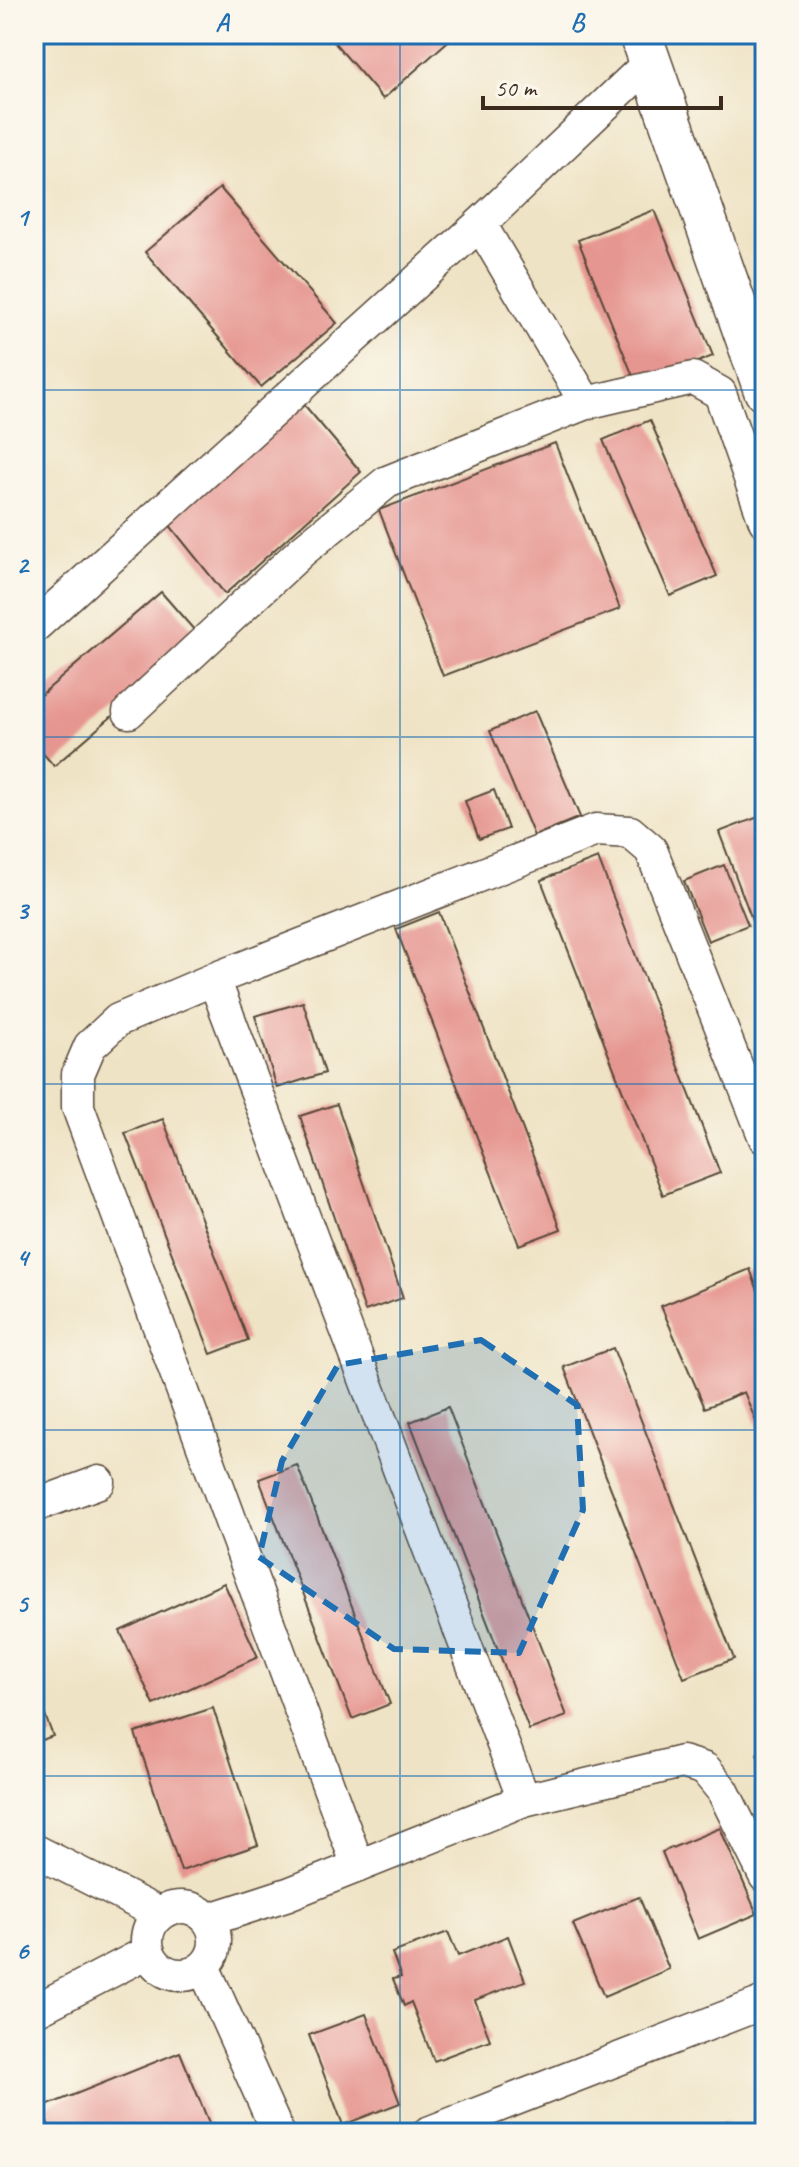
<svg xmlns="http://www.w3.org/2000/svg" width="799" height="2167" viewBox="0 0 799 2167" font-family="Caveat,sans-serif">
<rect width="100%" height="100%" fill="#fbf7ec"/>
<filter id="ink" filterUnits="userSpaceOnUse"><feTurbulence type="fractalNoise" baseFrequency=".0125" numOctaves="2"/><feDisplacementMap in="SourceGraphic" scale="16" xChannelSelector="R" yChannelSelector="G"/><feConvolveMatrix kernelMatrix="1 2 1 2 8 2 1 2 1" color-interpolation-filters="sRGB"/></filter>
<filter id="wash" filterUnits="userSpaceOnUse"><feTurbulence type="fractalNoise" baseFrequency=".006" numOctaves="4" result="noise"/><feDisplacementMap in="SourceGraphic" scale="32" xChannelSelector="R" yChannelSelector="G"/><feGaussianBlur stdDeviation="1.8" result="paint"/><feColorMatrix in="noise" values="0 0 0 0 0 0 0 0 0 0 0 0 0 0 0 0 0 1.4 0 .05"/><feComposite in="paint" operator="in"/></filter>
<g filter="url(#wash)">
<rect width="100%" height="100%" fill="#efe3c5"/>
<g id="blocks">
<g fill="#e69691">
<polygon points="327,34 456,34 383,99"/>
<polygon points="220,188 337,323 261,387 145,252"/>
<polygon points="654,210 713,356 637,386 578,240"/>
<polygon points="301,401 361,472 225,594 168,523"/>
<polygon points="650,420 717,576 670,596 603,440"/>
<polygon points="555,443 620,609 443,676 379,510"/>
<polygon points="161,592 202,639 54,766 34,743 34,701"/>
<polygon points="535,711 580,817 534,836 490,731"/>
<polygon points="494,790 508,829 479,839 465,801"/>
<polygon points="761,816 765,827 765,954 719,832"/>
<polygon points="598,858 720,1173 663,1195 541,880"/>
<polygon points="724,865 748,925 708,941 684,881"/>
<polygon points="439,912 561,1229 519,1245 396,929"/>
<polygon points="303,1002 325,1073 277,1088 255,1016"/>
<polygon points="337,1104 403,1298 365,1311 300,1116"/>
<polygon points="163,1119 248,1340 211,1354 125,1133"/>
<polygon points="750,1269 765,1310 765,1444 744,1392 705,1408 661,1306"/>
<polygon points="613,1348 734,1659 684,1678 564,1367"/>
<polygon points="448,1407 567,1716 529,1730 410,1422"/>
<polygon points="297,1465 390,1704 352,1719 259,1479"/>
<polygon points="224,1583 258,1657 154,1705 120,1631"/>
<polygon points="34,1687 53,1736 34,1743"/>
<polygon points="213,1708 258,1845 181,1871 135,1733"/>
<polygon points="765,1751 765,1775 757,1754"/>
<polygon points="720,1828 757,1914 698,1939 662,1852"/>
<polygon points="639,1897 669,1969 604,1997 573,1924"/>
<polygon points="448,1932 458,1956 508,1936 525,1981 475,2000 490,2040 434,2061 411,2002 404,2006 393,1979 401,1977 392,1953"/>
<polygon points="366,2014 400,2103 343,2125 309,2035"/>
<polygon points="180,2052 212,2130 206,2133 52,2133 41,2108"/>
<polygon points="727,2121 732,2133 697,2133"/>
</g>
</g>
</g>
<g filter="url(#ink)">
<use href="#blocks" fill-opacity="0" stroke="#564637" stroke-width="2"/>
<g fill="none" stroke-linecap="round" stroke-linejoin="round">
<g stroke="#564637" stroke-width="35">
<g id="minor">
<polyline points="480,224 586,403 693,378 720,393 765,521"/>
<polyline points="34,627 480,224 650,62"/>
<polyline points="129,712 302,551 387,482 586,403"/>
<polyline points="214,979 524,1800"/>
<polyline points="34,1506 99,1482"/>
<polyline points="34,1850 160,1914"/>
<polyline points="358,1866 78,1107 78,1074 90,1046 118,1020 214,979 596,830 630,832 651,850 765,1138"/>
<circle cx="181" cy="1941" r="34"/>
<polyline points="208,1920 288,1894 524,1800 682,1762 705,1769 723,1791 765,1876"/>
<polyline points="204,1968 278,2133"/>
<polyline points="34,2011 148,1952"/>
<polyline points="428,2133 765,2002"/>
</g>
</g>
<g stroke="#564637" stroke-width="45">
<polyline id="major" points="640,34 765,390"/>
</g>
<use href="#minor" stroke="#fff" stroke-width="32"/>
<use href="#major" stroke="#fff" stroke-width="42"/>
</g>
</g>
<path fill="#1f6fb2" fill-opacity="0.2" stroke="#1f6fb2" stroke-width="6" stroke-dasharray="16 10" stroke-linejoin="round" d="M 481,1340 L 577,1405 L 583,1510 L 519,1653 L 394,1649 L 259,1557 L 282,1461 L 338,1365 Z"/>
<path fill="none" stroke="#1f6fb2" stroke-width="2" stroke-opacity="0.55" d="M 400,34 L 400,2133M 34,390 L 765,390M 34,737 L 765,737M 34,1084 L 765,1084M 34,1430 L 765,1430M 34,1776 L 765,1776"/>
<rect width="799" height="2167" fill="none" stroke="#fbf7ec" stroke-width="88"/>
<path d="M483 96v12h238v-12" fill="none" stroke="#3b2a1e" stroke-width="4"/>
<text x="495" y="96" font-size="24" fill="#3b2a1e" stroke="#fbf7ec" stroke-width="6" paint-order="stroke">50 m</text>
<rect x="44" y="44" width="711" height="2079" fill="none" stroke="#1f6fb2" stroke-width="3"/>
<g font-size="26" text-anchor="middle" font-weight="bold" fill="#1f6fb2">
<text x="222" y="31">A</text>
<text x="577" y="31">B</text>
<text x="22" y="226">1</text>
<text x="22" y="573">2</text>
<text x="22" y="919">3</text>
<text x="22" y="1266">4</text>
<text x="22" y="1612">5</text>
<text x="22" y="1959">6</text>
</g>
</svg>
